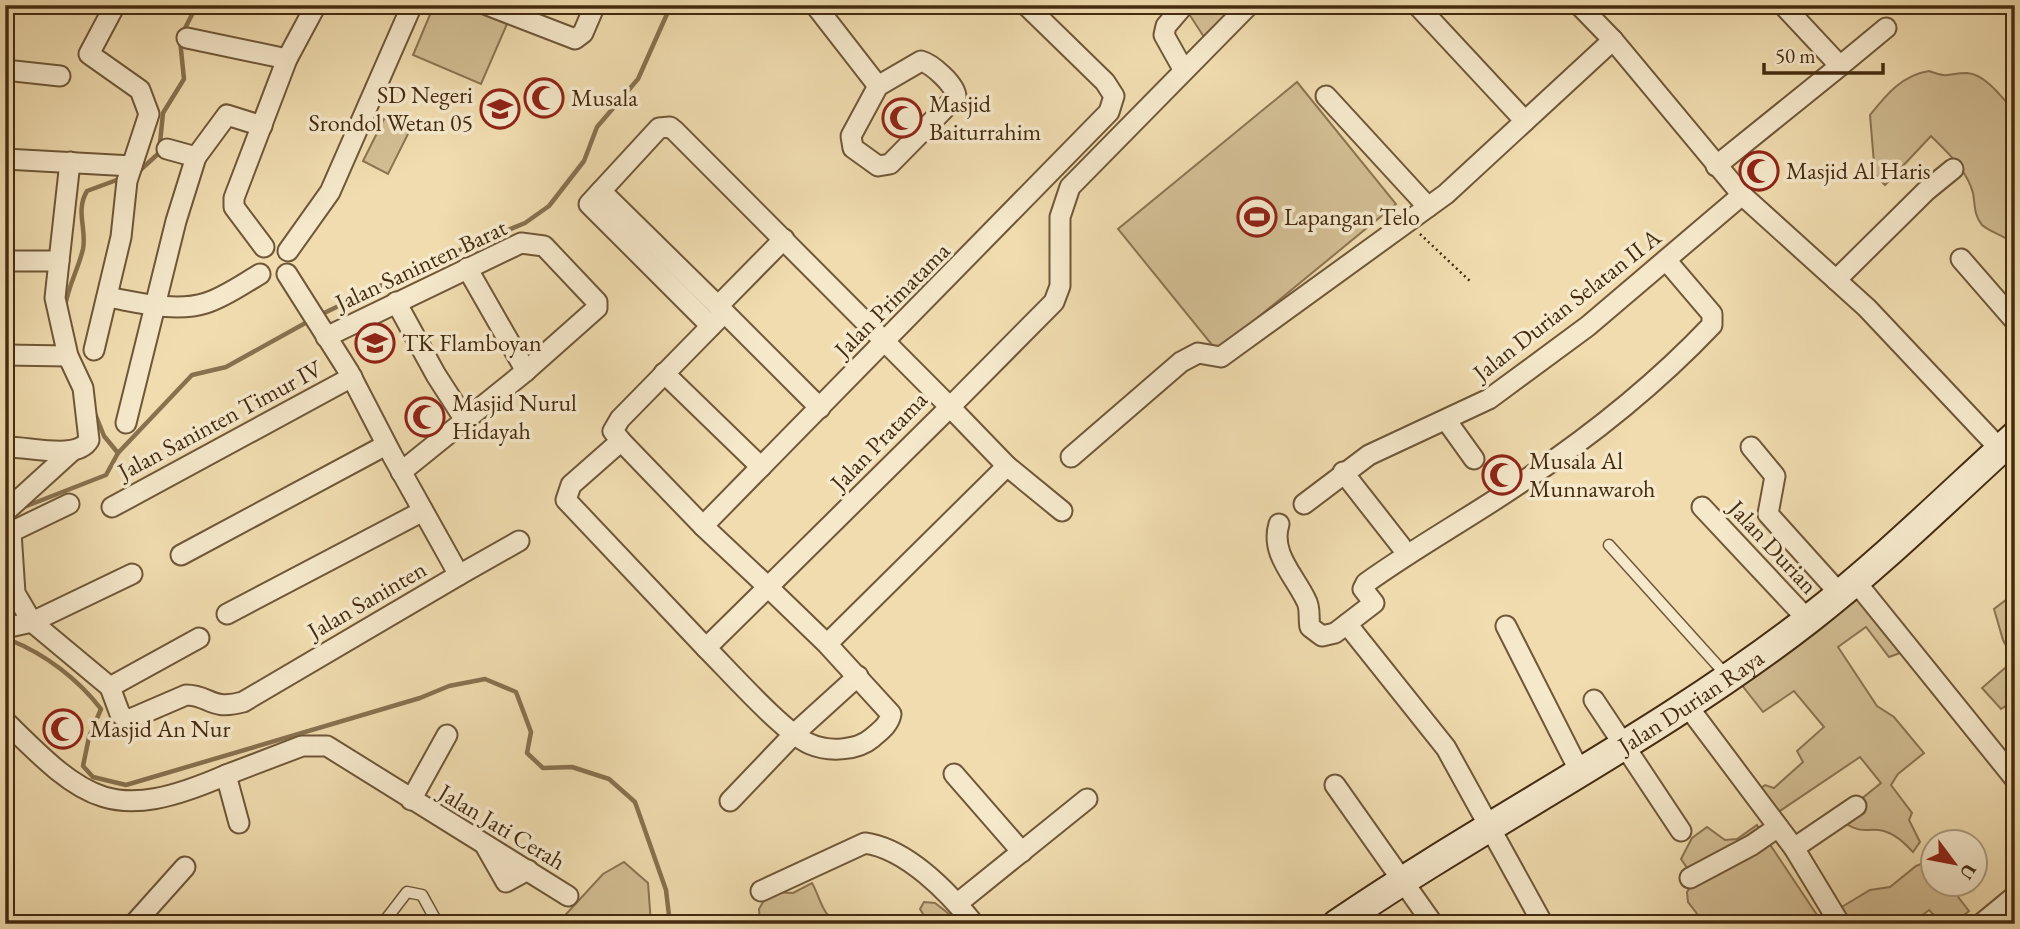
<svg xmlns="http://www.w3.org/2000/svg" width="2020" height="929" viewBox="0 0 2020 929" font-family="'EB Garamond',serif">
<rect width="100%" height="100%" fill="#f0dcaf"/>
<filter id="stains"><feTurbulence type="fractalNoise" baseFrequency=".00286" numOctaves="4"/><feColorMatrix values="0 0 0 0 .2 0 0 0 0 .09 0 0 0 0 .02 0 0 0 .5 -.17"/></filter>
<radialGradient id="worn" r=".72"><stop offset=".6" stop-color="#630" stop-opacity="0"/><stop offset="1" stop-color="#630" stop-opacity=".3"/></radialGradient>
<g fill="#d3be94" stroke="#8c7452" stroke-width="2">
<polygon points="434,5 463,5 507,24 481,84 413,55"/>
<polygon points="1198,5 1236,5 1204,37 1189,14"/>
<path d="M 1929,71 C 1950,79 1948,73 1967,73 C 1986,74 2003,99 2015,112 L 2015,245 C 2005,235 1991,233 1982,225 C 1974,216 1975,204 1973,193 C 1967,170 1947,152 1931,136 L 1885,185 L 1875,175 L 1870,115 C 1886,95 1902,75 1929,71 Z"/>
<polygon points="1297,82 1396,204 1217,351 1118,229"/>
<polygon points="386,115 411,128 388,174 363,161"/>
<path d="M 1857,591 L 1903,652 L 1889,657 L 1866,627 L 1838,647 L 1877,706 L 1894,717 L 1924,753 L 1898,774 L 1891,785 L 1912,813 L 1909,820 L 1920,842 L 1913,852 C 1904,843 1897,835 1884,831 C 1868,827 1863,835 1845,823 L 1860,800 L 1881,783 L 1860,757 L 1774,815 L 1757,791 L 1765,785 L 1774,788 L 1803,762 L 1797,751 L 1824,727 L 1794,691 L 1763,712 L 1741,684 L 1800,644 Z"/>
<polygon points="2015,593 2015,700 2001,709 1982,688 2014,660 2003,640 1994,609"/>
<polygon points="1757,825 1823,924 1705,924 1688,902 1687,892 1695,880 1681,859 1692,838 1707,827 1725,840 1737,839"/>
<polygon points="1929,861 1932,865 1932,884 1948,884 1969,911 1953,924 1943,924 1929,910 1911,924 1850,924 1840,908 1870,890 1890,887 1916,866"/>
<polygon points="624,862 648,883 651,924 557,924 603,874"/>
<path d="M 812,883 C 820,897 822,915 838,924 L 760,924 L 759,909 L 769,892 L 793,893 Z"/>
<polygon points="924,902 935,903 962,924 923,924 926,919 920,909"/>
</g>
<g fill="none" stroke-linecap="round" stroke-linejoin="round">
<g stroke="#88714f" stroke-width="4.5">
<polyline points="183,32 197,5"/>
<polyline points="137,173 159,153 163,113 184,79 180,40"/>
<path d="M 65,307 C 68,286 78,270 83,249 C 87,229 75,211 87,191 L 122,178"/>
<polyline points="320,315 419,267 525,223 549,206 584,161 597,127 638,79 671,5"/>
<polyline points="94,411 104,436 118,453"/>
<polyline points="24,507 106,475 118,453 192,375 226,367 309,321"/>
<path d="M 7,631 L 10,640 C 45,654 78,679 101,709 L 89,737 L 83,766 L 93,777 L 126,785 L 420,698 L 449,686 L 485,679 L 516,692 L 531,732 L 527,753 L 543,768 L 572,767 L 609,779 L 635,802 L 666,890 L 670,924"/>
</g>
<g stroke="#6f5738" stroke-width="13">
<g id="lane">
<polyline points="1609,545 1727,676"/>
<polyline points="387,918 407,892 422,895 438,924"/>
</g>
</g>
<g stroke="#6f5738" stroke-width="23">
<g id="street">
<polyline points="487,5 575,39 583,33 595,5"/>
<polyline points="815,5 878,86"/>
<polyline points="1417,5 1525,121"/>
<polyline points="1579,5 1613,40 1742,195 1867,308 2000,449"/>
<polyline points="1783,5 1840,66 1886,28"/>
<polyline points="187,38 287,59"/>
<path d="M 921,61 C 932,64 956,85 956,97 L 890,164 L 878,166 L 853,148 L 851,136 L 878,86 Z"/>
<polyline points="1183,69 1164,35 1166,26 1184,5"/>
<polyline points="5,70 60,76"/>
<polyline points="1326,96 1428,207"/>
<polyline points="167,149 196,157 227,115 262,126"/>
<polyline points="5,159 132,166"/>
<polyline points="1716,166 1840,66"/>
<polyline points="601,191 718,306"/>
<polyline points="784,239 718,306 820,408"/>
<polyline points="264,247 234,207 234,198 287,59 316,5"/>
<polyline points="288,251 330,192 412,5"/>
<polyline points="1961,259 2015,321"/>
<polyline points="5,261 59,261 70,162"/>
<polyline points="467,268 526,371"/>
<polyline points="1836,280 1926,191 1953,169"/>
<path d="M 107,297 C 137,302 175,313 206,303 C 225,297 243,284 260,274"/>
<polyline points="396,302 436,375 465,420"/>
<polyline points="326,337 521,243 544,246 597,302 597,308 526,371 401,472"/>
<polyline points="94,350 121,237 127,181 149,114 140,90 89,54 115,5"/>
<polyline points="5,355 68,356 55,298 59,261"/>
<polyline points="664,373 761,467"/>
<polyline points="1446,420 1474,459"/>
<polyline points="126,423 176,221 196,157"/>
<polyline points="621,441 703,526 768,587 950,407 675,131 670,127 659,128 589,204 711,326"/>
<path d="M 5,447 C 28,446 77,461 89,440 L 83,388 L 68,356"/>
<polyline points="1751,447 1775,476 1768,514 1840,594"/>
<polyline points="1071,457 1181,362 1198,353 1221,357 1446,194 1613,40"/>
<polyline points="1343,472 1401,546"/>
<path d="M 69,504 L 11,532 L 15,593 L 32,622 L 110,687 L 120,714 L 128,720 L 186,695 C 210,695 210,711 243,702 L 459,575 L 392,455 L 349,372 L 287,274"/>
<polyline points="1304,504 1369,455 1489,399 1588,326 1742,195"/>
<polyline points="112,507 352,377"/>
<polyline points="1702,507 1808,620"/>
<polyline points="1062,511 1007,466 950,407 1054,302 1060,286 1060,217 1070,187 1249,5"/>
<polyline points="5,512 71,452"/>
<path d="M 1279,524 C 1270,553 1294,575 1306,600 C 1311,608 1308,618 1310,627 L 1322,636 L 1335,633 L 1374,603 L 1363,589 L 1366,583 C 1416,547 1469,518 1519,484 C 1587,439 1656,384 1712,325 L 1712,314 L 1666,260"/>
<polyline points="703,526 1109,112 1114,96 1105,82 1026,5"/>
<polyline points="181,555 386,445"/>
<polyline points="459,575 519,541"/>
<polyline points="1855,581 2015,779"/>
<polyline points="227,614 423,511"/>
<polyline points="1347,624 1446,748 1543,924"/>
<polyline points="1506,626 1579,770"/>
<polyline points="5,628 32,622 132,574"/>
<path d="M 827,644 L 891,714 C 889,725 880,731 872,738 C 857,751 828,752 810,744 C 784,733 729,671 706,648 L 768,587 L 827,644 L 1007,466"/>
<polyline points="706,648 566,500 571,485 621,441 613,431 620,419 724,313"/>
<polyline points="110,687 199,638"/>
<polyline points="1594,700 1681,831"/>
<polyline points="1686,704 1794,848 1840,924"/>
<path d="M 5,721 C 86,802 113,824 226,775 L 239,823"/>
<polyline points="954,774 1022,852"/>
<polyline points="226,775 302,746 327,746 568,896"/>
<polyline points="1335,785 1433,924"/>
<polyline points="411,800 447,735"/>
<polyline points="730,801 794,734 858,676"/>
<polyline points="486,847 506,882 528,870"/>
<polyline points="1794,848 1856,806"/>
<polyline points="1690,878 1752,845 1778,827"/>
<path d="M 761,891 L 865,843 C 907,849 949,893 974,924"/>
<polyline points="958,903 1087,799"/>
<polyline points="134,924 185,867"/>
<polyline points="1981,924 2015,896"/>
</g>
</g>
<g stroke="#442b10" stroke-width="32">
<g id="secondary">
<path id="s1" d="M 1337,924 C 1491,819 1661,734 1809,619 C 1881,563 1947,498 2015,436"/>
</g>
</g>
<polyline stroke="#442b10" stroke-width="2.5" stroke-dasharray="2 3.5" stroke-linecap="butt" points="1420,234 1472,283"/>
<use href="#lane" stroke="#f5e8cb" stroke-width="10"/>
<use href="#street" stroke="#f5e8cb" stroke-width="19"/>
<use href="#secondary" stroke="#f5e8cb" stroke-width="28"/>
</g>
<defs>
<g id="mosque-ring" transform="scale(2.0125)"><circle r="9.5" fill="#f5e8cb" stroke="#8f2418" stroke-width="1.5"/><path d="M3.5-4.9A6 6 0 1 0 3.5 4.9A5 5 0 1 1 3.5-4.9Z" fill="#8f2418"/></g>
<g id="school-ring" transform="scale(2.0125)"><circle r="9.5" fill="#f5e8cb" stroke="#8f2418" stroke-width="1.5"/><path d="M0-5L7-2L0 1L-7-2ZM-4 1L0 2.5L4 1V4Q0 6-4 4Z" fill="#8f2418"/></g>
<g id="stadium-ring" transform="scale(2.0125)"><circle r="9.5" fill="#f5e8cb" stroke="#8f2418" stroke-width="1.5"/><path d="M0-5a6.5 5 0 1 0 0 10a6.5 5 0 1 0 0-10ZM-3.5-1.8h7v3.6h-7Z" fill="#8f2418"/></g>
</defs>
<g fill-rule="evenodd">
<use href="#mosque-ring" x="544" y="98"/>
<use href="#school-ring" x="500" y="109"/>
<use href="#mosque-ring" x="902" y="118"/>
<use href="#mosque-ring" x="1759" y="171"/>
<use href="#stadium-ring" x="1257" y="217"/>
<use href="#school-ring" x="375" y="343"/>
<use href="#mosque-ring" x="425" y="417"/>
<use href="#mosque-ring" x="1502" y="475"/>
<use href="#mosque-ring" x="63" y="729"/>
</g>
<g text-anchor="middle" stroke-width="7" stroke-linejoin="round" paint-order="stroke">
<g font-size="24" fill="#442b10" stroke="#f5e8cb" text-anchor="start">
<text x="473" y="103" text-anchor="end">SD Negeri<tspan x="473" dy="28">Srondol Wetan 05</tspan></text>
<text x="571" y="106">Musala</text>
<text x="929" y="112">Masjid<tspan x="929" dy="28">Baiturrahim</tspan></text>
<text x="1786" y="179">Masjid Al Haris</text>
<text x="1284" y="225">Lapangan Telo</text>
<text x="402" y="351">TK Flamboyan</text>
<text x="452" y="411">Masjid Nurul<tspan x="452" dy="28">Hidayah</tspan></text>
<text x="1529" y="469">Musala Al<tspan x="1529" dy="28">Munnawaroh</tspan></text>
<text x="90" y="737">Masjid An Nur</text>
</g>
<g font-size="24" fill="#442b10" stroke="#f5e8cb">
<text transform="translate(421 265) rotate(-25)" y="8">Jalan Saninten Barat</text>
<text transform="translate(892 300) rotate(-45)" y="8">Jalan Primatama</text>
<text transform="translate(1567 305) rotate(-38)" y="8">Jalan Durian Selatan II A</text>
<text transform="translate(220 420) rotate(-28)" y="8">Jalan Saninten Timur IV</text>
<text transform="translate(879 441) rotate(-46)" y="8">Jalan Pratama</text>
<text transform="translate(1773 547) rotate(47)" y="8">Jalan Durian</text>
<text transform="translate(367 600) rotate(-30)" y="8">Jalan Saninten</text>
<text dy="8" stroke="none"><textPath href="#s1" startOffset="418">Jalan Durian Raya</textPath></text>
<text transform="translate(502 827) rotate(31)" y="8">Jalan Jati Cerah</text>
</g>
</g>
<rect width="2020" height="929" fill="none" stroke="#f0dcaf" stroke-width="28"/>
<rect x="7" y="7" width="2006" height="915" fill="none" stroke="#442b10" stroke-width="3.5"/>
<rect x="14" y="14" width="1992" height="901" fill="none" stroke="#442b10" stroke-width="2"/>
<g transform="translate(1954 863) rotate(122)"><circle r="33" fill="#f5e8cb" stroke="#ae9c80" stroke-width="2"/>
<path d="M0-5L12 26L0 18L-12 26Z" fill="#8f2418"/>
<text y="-10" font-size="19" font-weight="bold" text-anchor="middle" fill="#442b10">U</text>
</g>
<path d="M1764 63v10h119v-10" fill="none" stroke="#442b10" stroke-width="3.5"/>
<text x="1775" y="63" font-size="21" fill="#442b10" stroke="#f5e8cb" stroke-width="5" paint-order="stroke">50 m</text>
<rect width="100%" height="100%" filter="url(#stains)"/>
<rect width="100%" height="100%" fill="url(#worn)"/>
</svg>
